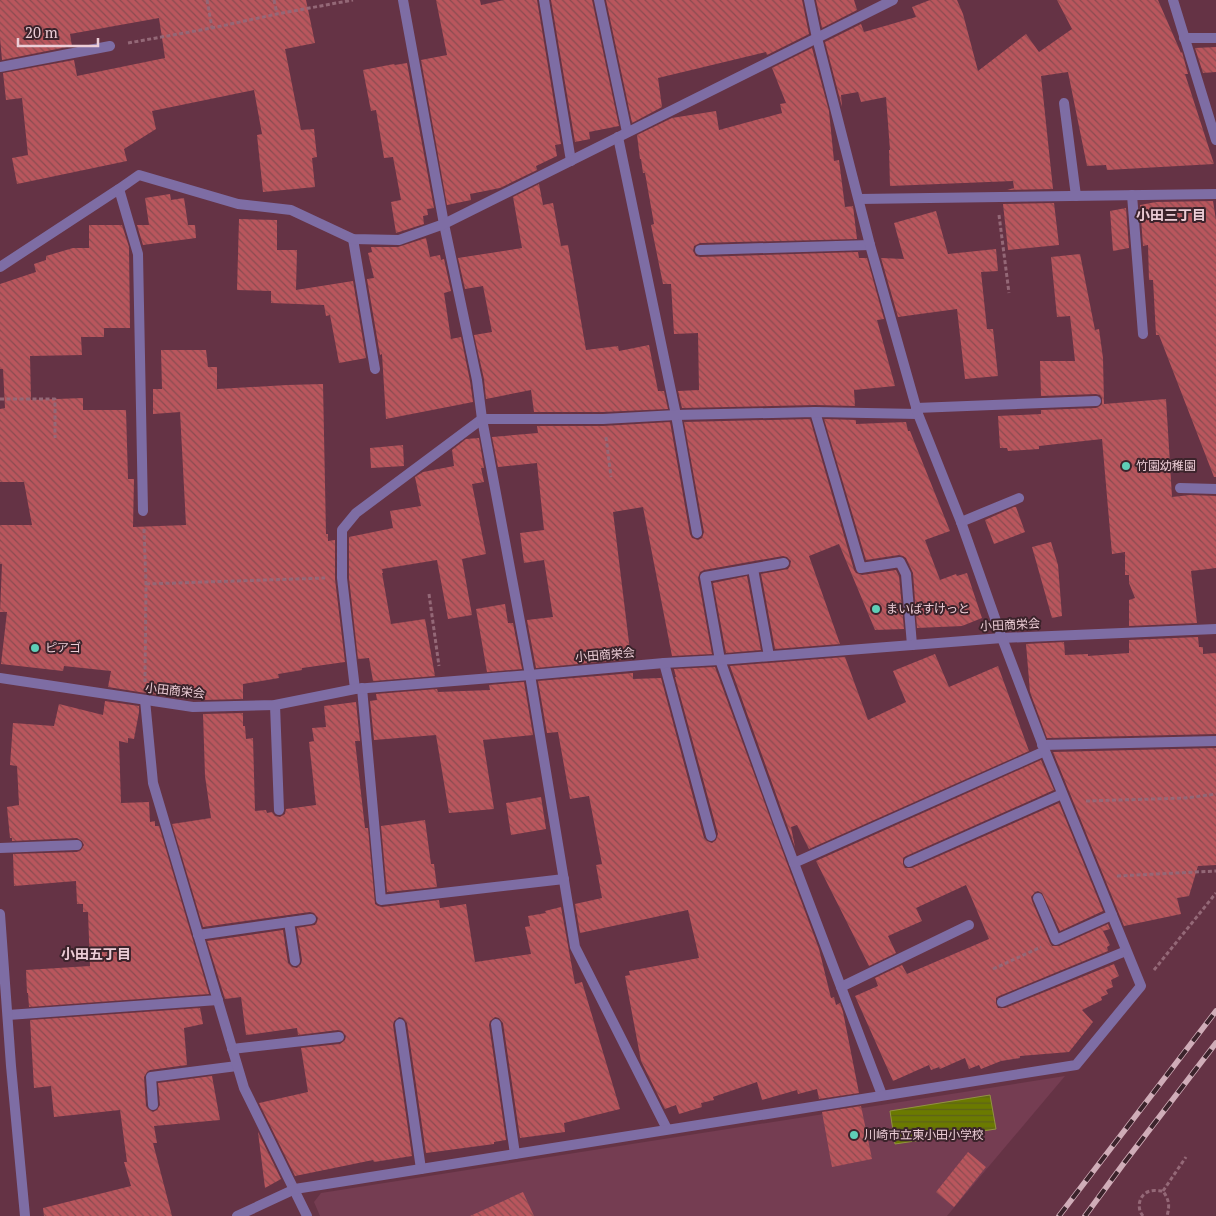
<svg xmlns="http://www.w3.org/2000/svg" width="1216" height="1216" viewBox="0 0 1216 1216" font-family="'PT Serif','Noto Sans JP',serif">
<defs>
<pattern id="water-rules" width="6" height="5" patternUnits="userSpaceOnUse" patternTransform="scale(1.25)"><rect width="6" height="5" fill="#6b7a00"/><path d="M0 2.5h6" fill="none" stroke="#5d621a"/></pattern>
<pattern id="building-back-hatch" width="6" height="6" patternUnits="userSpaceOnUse" patternTransform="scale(1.25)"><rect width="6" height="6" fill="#b9565d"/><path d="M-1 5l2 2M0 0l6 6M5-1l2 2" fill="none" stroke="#8b4c51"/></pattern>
</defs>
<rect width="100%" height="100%" fill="#653345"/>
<polygon fill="#753d52" points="1065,1076 947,1216 320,1216 314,1202 321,1193"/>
<polygon fill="url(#water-rules)" stroke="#929340" points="990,1095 996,1129 895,1144 890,1111"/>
<g fill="url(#building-back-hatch)">
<polygon points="0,0 306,0 315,43 285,49 301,130 314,129 317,157 312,158 315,187 263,192 257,135 262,134 254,90 152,111 156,129 124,149 127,161 17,184 12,158 28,155 22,98 6,100 3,73 74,60 77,76 165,58 159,18 70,34 72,46 2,60 0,38"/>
<polygon points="436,0 480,0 481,5 504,0 537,0 561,144 555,145 557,156 536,166 537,170 500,188 470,194 471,200 447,205 421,60 447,55"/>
<polygon points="551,0 592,0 619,126 589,132 590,139 575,142"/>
<polygon points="606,0 802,0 809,34 767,55 766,52 658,78 662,107 632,123"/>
<polygon points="816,0 854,0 857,10 822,28"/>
<polygon points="930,0 957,0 963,14 978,71 1026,34 1039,52 1072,29 1057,0 1158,0 1181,53 1182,52 1188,74 1185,74 1214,164 1107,170 1106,165 1087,166 1068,72 1041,76 1053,189 1007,190 1014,188 1013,181 890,186 889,150 890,150 886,97 861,102 858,92 841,95 842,107 825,42 861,24 864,32 916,17 912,7"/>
<polygon points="1216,47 1216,72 1203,73 1195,48"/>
<polygon points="812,48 829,111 834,161 839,160 845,207 853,206 857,239 700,243 694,246 693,251 696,256 700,257 858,252 859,258 867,258 884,319 877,320 895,386 854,390 855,406 815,405 682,408 678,391 699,390 698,333 674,334 671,284 663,284 651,225 654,224 645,173 643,173 641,159 640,159 637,135 672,118 716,111 719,130 782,113 780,104 786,103 772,68"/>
<polygon points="407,63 434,208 427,209 428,215 423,216 424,224 396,233 391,202 401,200 393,157 384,158 376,110 371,111 363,70 394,64 395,65"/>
<polygon points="539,184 543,205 553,203 561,246 568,245 586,350 618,346 619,351 649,345 658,391 664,391 668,409 603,412 534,412 531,390 486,399 484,379 474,335 492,332 483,286 465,289 458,258 522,248 513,197"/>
<polygon points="170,194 171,200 184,198 188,225 195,225 196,238 143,245 137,225 149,225 145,198"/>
<polygon points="1213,201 1216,220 1216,477 1214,477 1159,335 1156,335 1153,280 1149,280 1148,245 1143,246 1140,205 1156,202"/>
<polygon points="1054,203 1059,245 1008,250 1003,204"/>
<polygon points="1126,208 1129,248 1113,251 1110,211"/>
<polygon points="936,211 948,254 996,249 998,271 981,272 987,329 993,329 998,376 965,379 957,309 898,317 881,258 904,259 894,223"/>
<polygon points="239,219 277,220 277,250 297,250 296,290 353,281 366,358 339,363 330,315 326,316 324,305 271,303 271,291 237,290"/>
<polygon points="89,225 122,225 129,247 130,328 104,328 104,337 81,337 82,355 30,356 31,400 83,398 83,410 126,410 128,479 134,479 133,527 186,525 180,412 153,414 153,389 162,389 161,350 206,350 208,367 217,367 217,389 287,385 323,384 326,534 328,534 328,541 335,540 335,579 345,662 302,668 302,670 278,674 279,678 243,684 243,699 203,700 203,696 164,696 108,687 111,671 64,666 63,671 1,664 7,612 0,612 2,564 0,564 0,525 32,525 24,482 0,482 0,409 5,408 3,369 0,369 0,284 36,272 34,264 46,260 46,256 73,248 89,248"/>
<polygon points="426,238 430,257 440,255 441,260 444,259 451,291 444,293 451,339 461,337 470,381 473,402 386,419 382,354 380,355 367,279 374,278 368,253 372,252 371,247 398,247"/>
<polygon points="1080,254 1095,330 1099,329 1103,358 1104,404 1166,399 1172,497 1190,495 1216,496 1216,568 1191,571 1197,623 1129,626 1129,600 1135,598 1129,583 1129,575 1125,575 1125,552 1112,554 1102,439 1039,446 1039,449 1008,451 1007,448 1000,448 998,416 1041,414 1041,410 1096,408 1100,406 1102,404 1102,398 1100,395 1096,394 1041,396 1040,361 1075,361 1070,316 1057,317 1051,257"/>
<polygon points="810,419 854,570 856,573 862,575 896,570 899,576 904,629 875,630 839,544 809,556 840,644 775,649 761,574 788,569 790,566 791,561 787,557 783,556 704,570 700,572 698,578 712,654 672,656 643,507 613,512 631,659 536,668 527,620 553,617 544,560 524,563 520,533 544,530 537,463 498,467 492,437 538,433 537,426 603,426 670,422 690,534 692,538 698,540 702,538 704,532 684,422"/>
<polygon points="824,419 856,420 856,424 906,422 908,431 910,431 950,531 925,540 940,580 956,574 957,576 967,573 982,618 962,626 917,628 913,573 906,558 903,556 899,555 866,560"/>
<polygon points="479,438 484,468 481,468 484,482 472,484 486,554 462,559 472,615 448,619 437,560 382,569 383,573 382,573 391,624 425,619 435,676 373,681 369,658 358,659 349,578 349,537 393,528 390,511 421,506 415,477 423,472 454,466 452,450 466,439"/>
<polygon points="403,445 404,466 371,468 370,448"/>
<polygon points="1014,507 1016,507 1025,532 994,544 985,520"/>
<polygon points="1051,542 1058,565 1062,616 1052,618 1032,547"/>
<polygon points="747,576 761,650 726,653 713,583"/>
<polygon points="505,604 508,623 513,623 522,669 487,672 476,609"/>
<polygon points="1198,637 1199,647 1203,647 1203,654 1216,653 1216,734 1047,738 1030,692 1026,644 1064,642 1065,655 1088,654 1088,656 1129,653 1129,640"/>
<polygon points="935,654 949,687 998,666 1029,751 809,849 797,825 791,827 795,847 730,666 845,657 868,720 906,702 893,671"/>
<polygon points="715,667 772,823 819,949 831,998 834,997 836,1005 840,1003 843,1012 859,1093 819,1099 817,1089 798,1094 797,1090 762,1100 757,1082 713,1097 714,1100 701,1103 702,1107 679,1114 676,1105 665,1109 641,1061 625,976 630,975 629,971 699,958 688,910 580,933 575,904 602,898 596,865 602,864 589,796 570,799 558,732 547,733 538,681 633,673 633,679 661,678 704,838 707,841 712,843 716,840 718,834 675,677 676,677 674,669"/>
<polygon points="524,682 533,735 483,740 494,809 449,813 436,735 374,740 370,701 377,700 376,694 437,689 438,692 490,690 489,685"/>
<polygon points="105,701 139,706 139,712 134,739 128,738 128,743 119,741 121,803 149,802 150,822 155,821 155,826 159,826 209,994 29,1007 28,993 27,993 26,970 90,966 88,912 83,912 83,904 77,904 76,881 14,886 13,854 77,852 81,850 84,845 82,841 77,838 12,841 12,838 10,838 7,807 19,805 17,766 10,765 13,723 54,726 59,704 103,715"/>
<polygon points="356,702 360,741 355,741 365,828 368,828 375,904 378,906 382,907 439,900 440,908 466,904 475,962 531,954 525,927 530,926 528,916 546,913 545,911 561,907 575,984 582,982 620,1109 564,1123 565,1132 520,1138 503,1023 499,1018 495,1017 490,1021 489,1025 506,1140 494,1142 494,1144 426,1153 407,1023 403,1018 399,1017 394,1021 393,1025 412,1156 374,1162 373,1160 295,1176 259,1103 308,1092 301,1048 340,1044 345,1040 346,1036 342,1031 338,1030 298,1035 297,1028 246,1035 241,997 225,999 207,941 283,930 288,963 292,967 297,968 301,964 302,960 297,928 315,925 317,922 318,918 314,913 310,912 203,927 172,824 211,818 205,776 203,714 243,713 243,726 245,726 246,739 253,738 255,811 266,810 267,813 272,812 275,816 280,817 285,814 286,809 316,805 309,742 314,741 312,728 326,727 324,706"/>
<polygon points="1216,748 1216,865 1198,866 1189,896 1177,898 1181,914 1124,926 1053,752"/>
<polygon points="1041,760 1054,790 906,856 903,858 903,864 905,868 912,868 1059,803 1103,911 1060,931 1042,893 1038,891 1035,892 1031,897 1032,901 1050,943 1052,946 1059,946 1108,924 1110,929 1103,931 1110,945 1107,947 1108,951 999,996 996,998 996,1004 998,1008 1005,1008 1114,964 1119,976 1111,980 1113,987 1106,990 1108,994 1101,997 1102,1000 1082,1010 1093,1022 1069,1052 1020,1056 1020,1058 1001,1061 981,1069 979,1065 969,1069 965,1058 940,1069 939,1067 931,1070 929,1065 893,1081 855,996 878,986 875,978 902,965 907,974 989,939 966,885 916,908 922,921 888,936 896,953 869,966 816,861"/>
<polygon points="541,797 546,829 511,835 506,803"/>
<polygon points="425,820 431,864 434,864 437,887 387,892 381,826"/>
<polygon points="200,1008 203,1024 184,1028 187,1065 150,1070 147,1072 144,1077 146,1106 148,1109 153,1112 157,1110 160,1105 158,1083 212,1076 220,1120 154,1126 157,1143 153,1143 172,1216 44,1216 43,1208 131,1186 124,1162 127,1162 120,1110 54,1117 51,1086 34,1088 30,1020"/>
<polygon points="861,1106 872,1159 832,1167 822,1112"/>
<polygon points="258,1132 281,1179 265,1188"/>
<polygon points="968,1152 986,1167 954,1207 936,1192"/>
<polygon points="523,1192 534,1216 470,1216"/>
</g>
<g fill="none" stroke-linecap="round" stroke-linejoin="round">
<g stroke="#946877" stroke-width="3" stroke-dasharray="4 2.5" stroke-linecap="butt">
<polyline points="207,0 212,28"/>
<polyline points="274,0 277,14"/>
<polyline points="128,43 212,28 277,14 353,0"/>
<polyline points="999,215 1009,293"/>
<polyline points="0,399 55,399 55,438"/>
<polyline points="606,437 611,477"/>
<polyline points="144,529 146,584 145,682"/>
<polyline points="146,584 325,578"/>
<polyline points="429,594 439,666"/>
<polyline points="1086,801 1186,798 1216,794"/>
<polyline points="1117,876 1216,871"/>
<polyline points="993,969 1041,947"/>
<polyline points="1154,970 1216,893"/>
<polyline points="1163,1191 1186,1157"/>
<path d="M 1143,1216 C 1136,1208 1139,1194 1150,1191 C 1154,1190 1159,1191 1163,1191 C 1169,1200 1170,1205 1167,1216"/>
</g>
<g stroke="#7e6da4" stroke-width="10">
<polyline points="544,0 571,161"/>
<polyline points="599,0 627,132"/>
<polyline points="1184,38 1216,38"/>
<polyline points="1064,103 1076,196"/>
<polyline points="618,137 676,415 697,533"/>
<polyline points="1132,195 1143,334"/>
<polyline points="353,239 375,369"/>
<polyline points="700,250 870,245"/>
<polyline points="916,408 1096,401"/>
<polyline points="815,412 861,568 900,562 906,574 912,645"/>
<polyline points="1180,488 1216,489"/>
<polyline points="961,522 1019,498"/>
<polyline points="784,563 705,577 720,660 778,821 882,1095"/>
<polyline points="753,569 769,656"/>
<polyline points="664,663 711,836"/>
<polyline points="362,688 381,900 564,879"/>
<polyline points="355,689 342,578 342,530 356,513 482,419 603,419 676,415 815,412 918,414"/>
<polyline points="275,705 279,810"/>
<polyline points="1042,745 1216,741"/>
<polyline points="0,848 77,845"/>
<polyline points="909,862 1062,794"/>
<polyline points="794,863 1045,751"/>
<polyline points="1038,898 1056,940 1112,915"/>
<polyline points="289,922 295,961"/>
<polyline points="198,935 311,919"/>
<polyline points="841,987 969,925"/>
<polyline points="1002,1002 1126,951"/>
<polyline points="8,1015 218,1000"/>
<polyline points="400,1024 421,1169"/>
<polyline points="496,1024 515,1154"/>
<polyline points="232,1049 339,1037"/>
<polyline points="153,1105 151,1077 237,1066"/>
</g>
<g stroke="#7e6da4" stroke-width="10">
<polyline points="403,0 444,224 477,380 482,419 530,675 575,947 667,1129"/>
<polyline points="1173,0 1216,140"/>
<polyline points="0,67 110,46"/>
<polyline points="119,189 138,254 143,511"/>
<polyline points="859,199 1216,194"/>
<polyline points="0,267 119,189 139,175 238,204 291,210 353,239 399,240 444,224 893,0"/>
<polyline points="0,678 193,707 275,705 355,689 530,675 664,663 720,660 1002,638 1216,629"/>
<polyline points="145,700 153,783 244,1088 307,1216"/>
<polyline points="0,914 11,1066 25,1216"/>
<polyline points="237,1216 295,1189 1076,1065 1141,986 1045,751 1002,638 961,522 918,414 870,245 817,38 809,0"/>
</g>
<g stroke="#d0adb8" stroke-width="5.5">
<g id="rail">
<polyline points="1059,1216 1216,1011"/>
<polyline points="1085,1216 1124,1163 1216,1043"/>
</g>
</g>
<use href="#rail" stroke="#3b232b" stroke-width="4" stroke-dasharray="11" stroke-linecap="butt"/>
</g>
<g fill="#5eceb7" stroke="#3b232b" stroke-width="2">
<circle cx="1126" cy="466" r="5"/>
<circle cx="876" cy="609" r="5"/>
<circle cx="35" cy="648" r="5"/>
<circle cx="854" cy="1135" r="5"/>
</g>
<g text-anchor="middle" stroke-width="4" stroke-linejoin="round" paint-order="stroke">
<g font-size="12" fill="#eccdd6" stroke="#3b232b" text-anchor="start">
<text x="1136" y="470">竹園幼稚園</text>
<text x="886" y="613">まいばすけっと</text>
<text x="45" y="652">ピアゴ</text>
<text x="864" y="1139">川崎市立東小田小学校</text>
</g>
<g font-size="12" fill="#eccdd6" stroke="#3b232b">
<text transform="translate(1010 625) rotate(-3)" y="4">小田商栄会</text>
<text transform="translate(605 655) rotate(-5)" y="4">小田商栄会</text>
<text transform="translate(175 691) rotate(6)" y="4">小田商栄会</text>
</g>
<g font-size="14" font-weight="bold" fill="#eccdd6" stroke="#3b232b">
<text x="1171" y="220">小田三丁目</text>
<text x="96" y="959">小田五丁目</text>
</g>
</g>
<path d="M18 38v8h80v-8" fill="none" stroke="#eccdd6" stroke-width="2.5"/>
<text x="25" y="38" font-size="15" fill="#eccdd6" stroke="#3b232b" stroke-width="4" paint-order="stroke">20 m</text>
</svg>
